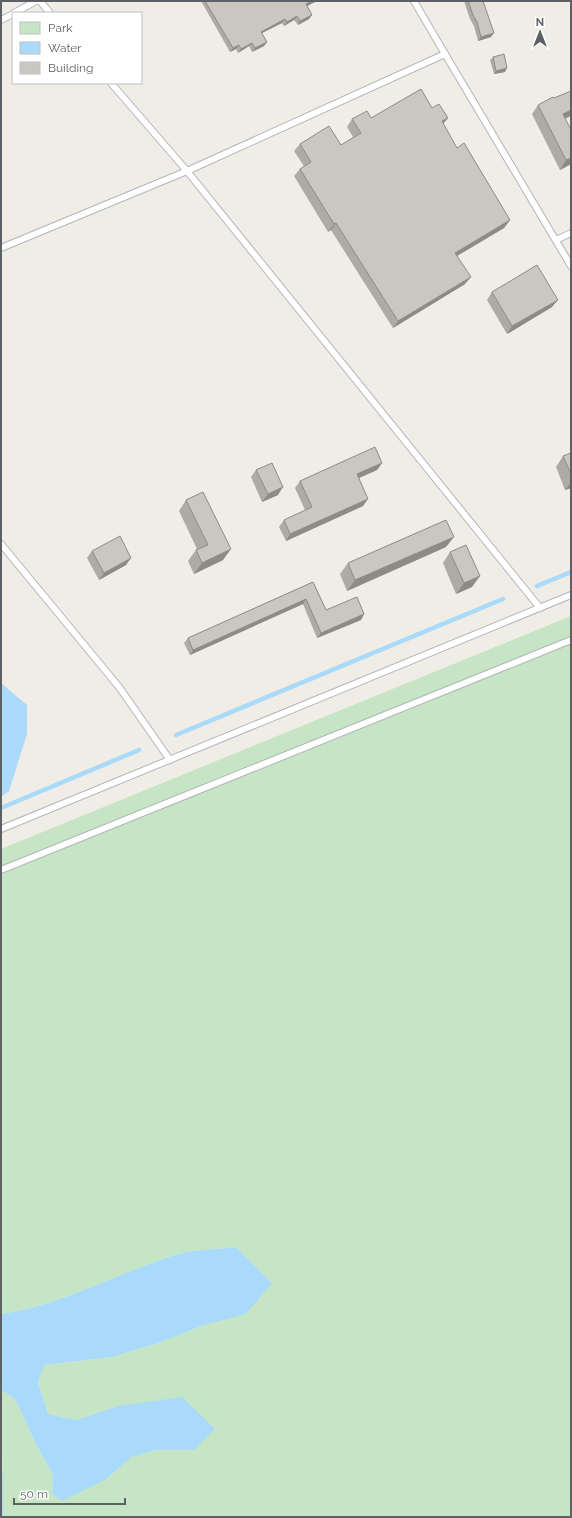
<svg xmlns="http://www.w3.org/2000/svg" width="572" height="1518" viewBox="0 0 572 1518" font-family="Raleway,sans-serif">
<rect width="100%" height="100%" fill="#efede6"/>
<path fill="#c5e5c4" d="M 571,616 L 571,1517 L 3,1517 L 1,1390 L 15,1399 L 35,1442 L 53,1475 L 52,1494 L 105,1480 L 133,1456 L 157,1450 L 194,1450 L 118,1406 L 76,1420 L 48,1414 L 38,1382 L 44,1365 L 112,1357 L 159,1343 L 204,1325 L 272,1283 L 236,1247 C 219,1249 193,1250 178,1254 C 118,1273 64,1304 1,1314 L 1,849 Z"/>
<g fill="#aadafa">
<polygon points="1,683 27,705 27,734 9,791 1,797"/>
<path d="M 236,1247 L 272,1283 L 246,1314 L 204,1325 L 159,1343 L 112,1357 L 44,1365 L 38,1382 L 48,1414 L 76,1420 L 118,1406 L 182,1397 L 215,1429 L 194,1450 L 157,1450 L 133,1456 L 105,1480 L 62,1501 L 52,1494 L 53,1475 L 35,1442 L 15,1399 L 1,1390 L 1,1314 C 65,1304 117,1273 178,1254 C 193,1250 219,1249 236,1247 Z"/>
<polygon points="1,1458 3,1477 3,1517 1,1517"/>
</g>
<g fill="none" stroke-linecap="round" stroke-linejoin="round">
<g stroke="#aadafa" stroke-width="4.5">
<polyline points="537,586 571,572"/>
<polyline points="176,735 503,599"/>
<polyline points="1,808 139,750"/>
</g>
<g stroke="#b3b6ba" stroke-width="8">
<g id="lane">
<polyline points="40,1 50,13"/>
<polyline points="14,13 36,1"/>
<polyline points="1,20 13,14"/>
<polyline points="445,54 571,266"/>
<polyline points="111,83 187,171 540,608"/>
<polyline points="556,240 571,233"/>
<polyline points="1,248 187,171 445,54 414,1"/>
<polyline points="1,544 119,687 170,760"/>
<polyline points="1,829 571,595"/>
<polyline points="1,870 571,640"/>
</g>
</g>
<use href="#lane" stroke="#fff" stroke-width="6"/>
</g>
<g fill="#aeaba7">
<polygon points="201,1 317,1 307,6 309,19 298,25 294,20 284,26 282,23 262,33 267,42 264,46 252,52 249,46 238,53 236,49 230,52"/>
<polygon points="464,1 483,1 491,37 478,41 474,26 470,19"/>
<polygon points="493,57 505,72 494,74 490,60"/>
<polygon points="538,105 565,119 571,164 560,170 532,114"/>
<polygon points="432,108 448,118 443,124 457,148 510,220 504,228 457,256 465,284 393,328 331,230 328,232 294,176 300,169 304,166 294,151 300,144 341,145 353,137 347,127 352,119 371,118"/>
<polygon points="492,292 552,307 507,334 487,300"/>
<polygon points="571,453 571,488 565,490 556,467 563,456"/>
<polygon points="382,463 377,470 359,478 363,506 286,541 279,527 284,520 305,510 295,488 300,481"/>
<polygon points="256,470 278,495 262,502 251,477"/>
<polygon points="186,500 223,560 194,574 188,561 196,550 197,549 179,511"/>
<polygon points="446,547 347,591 340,574 348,563"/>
<polygon points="92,551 126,565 99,580 87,558"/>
<polygon points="450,552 472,587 456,594 443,563"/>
<polygon points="313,582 326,610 364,614 361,620 317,638 303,604 190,655 184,643 188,638"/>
</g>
<g fill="#8d8b88">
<polygon points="312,1 317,1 303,8 306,4"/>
<polygon points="312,15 309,19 298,25 300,21"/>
<polygon points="297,16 294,20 284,26 287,22"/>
<polygon points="285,19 282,23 258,35 261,32"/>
<polygon points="494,33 491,37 478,41 481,37"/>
<polygon points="267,42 264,46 252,52 255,48"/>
<polygon points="252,43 249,46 238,53 241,49"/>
<polygon points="239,45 236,49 230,52 233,48"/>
<polygon points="507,68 505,72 494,74 496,71"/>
<polygon points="571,110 571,116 556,123 563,114"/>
<polygon points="448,118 442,125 442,121"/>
<polygon points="571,158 571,164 560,170 566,160"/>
<polygon points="510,220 504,228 450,260 455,253"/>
<polygon points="336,223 331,230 328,232 334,224"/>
<polygon points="471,277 465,284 393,328 398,321"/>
<polygon points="558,300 552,307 507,334 512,326"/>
<polygon points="382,463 377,470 352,481 357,474"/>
<polygon points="571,483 571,488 565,490"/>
<polygon points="283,487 278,495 262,502 268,494"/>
<polygon points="368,499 363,506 286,541 290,534"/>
<polygon points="454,537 446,547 347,591 355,580"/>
<polygon points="231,549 223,560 194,574 202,563"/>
<polygon points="131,558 126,565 99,580 104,573"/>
<polygon points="480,576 472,587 456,594 464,583"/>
<polygon points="306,599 303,604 190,655 193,650"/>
<polygon points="364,614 361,620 317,638 321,633"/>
</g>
<g fill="#cac7c2" stroke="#8d8b88">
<polygon points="205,1 312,1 306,4 312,15 300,21 297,16 287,22 285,19 261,32 267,42 255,48 252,43 241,49 239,45 233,48"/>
<polygon points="468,1 483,1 494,33 481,37 477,22 473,15"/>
<polygon points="504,54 507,68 496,71 493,57"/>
<polygon points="421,89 432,108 439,104 448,118 442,121 457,148 464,143 510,220 455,253 471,277 398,321 336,223 334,224 300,169 311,162 300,144 329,126 341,145 361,133 352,119 367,111 371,118"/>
<polygon points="571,91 571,110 563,114 571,130 571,158 566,160 538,105 553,97 554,98"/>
<polygon points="537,265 558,300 512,326 492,292"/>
<polygon points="375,447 382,463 357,474 368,499 290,534 284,520 312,507 300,481"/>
<polygon points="571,453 571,474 563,456"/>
<polygon points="272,463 283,487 268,494 256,470"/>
<polygon points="203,492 231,549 202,563 196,550 208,545 186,500"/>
<polygon points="446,520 454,537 355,580 348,563"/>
<polygon points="120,536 131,558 104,573 92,551"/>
<polygon points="466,545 480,576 464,583 450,552"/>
<polygon points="313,582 326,610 357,597 364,614 321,633 306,599 193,650 188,638"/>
</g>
<rect width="572" height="1518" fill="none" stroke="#5d6165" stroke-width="4"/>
<rect x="12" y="12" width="130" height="72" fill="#ffffff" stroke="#bec0c1"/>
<rect x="20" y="22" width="20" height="12" fill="#c5e5c4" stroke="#bec0c1"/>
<text x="48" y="32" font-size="12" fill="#5d6165">Park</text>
<rect x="20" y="42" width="20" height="12" fill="#aadafa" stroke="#bec0c1"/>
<text x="48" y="52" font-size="12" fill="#5d6165">Water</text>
<rect x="20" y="62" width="20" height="12" fill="#cac7c2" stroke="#bec0c1"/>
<text x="48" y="72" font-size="12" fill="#5d6165">Building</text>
<g transform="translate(540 32)" stroke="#ffffff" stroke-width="3" paint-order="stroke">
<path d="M0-3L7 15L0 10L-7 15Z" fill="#5d6165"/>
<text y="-6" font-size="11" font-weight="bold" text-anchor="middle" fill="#5d6165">N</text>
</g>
<path d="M14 1498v6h111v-6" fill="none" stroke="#5d6165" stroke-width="2"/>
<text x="20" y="1498" font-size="12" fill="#5d6165" stroke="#ffffff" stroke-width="3" paint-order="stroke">50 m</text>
</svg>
